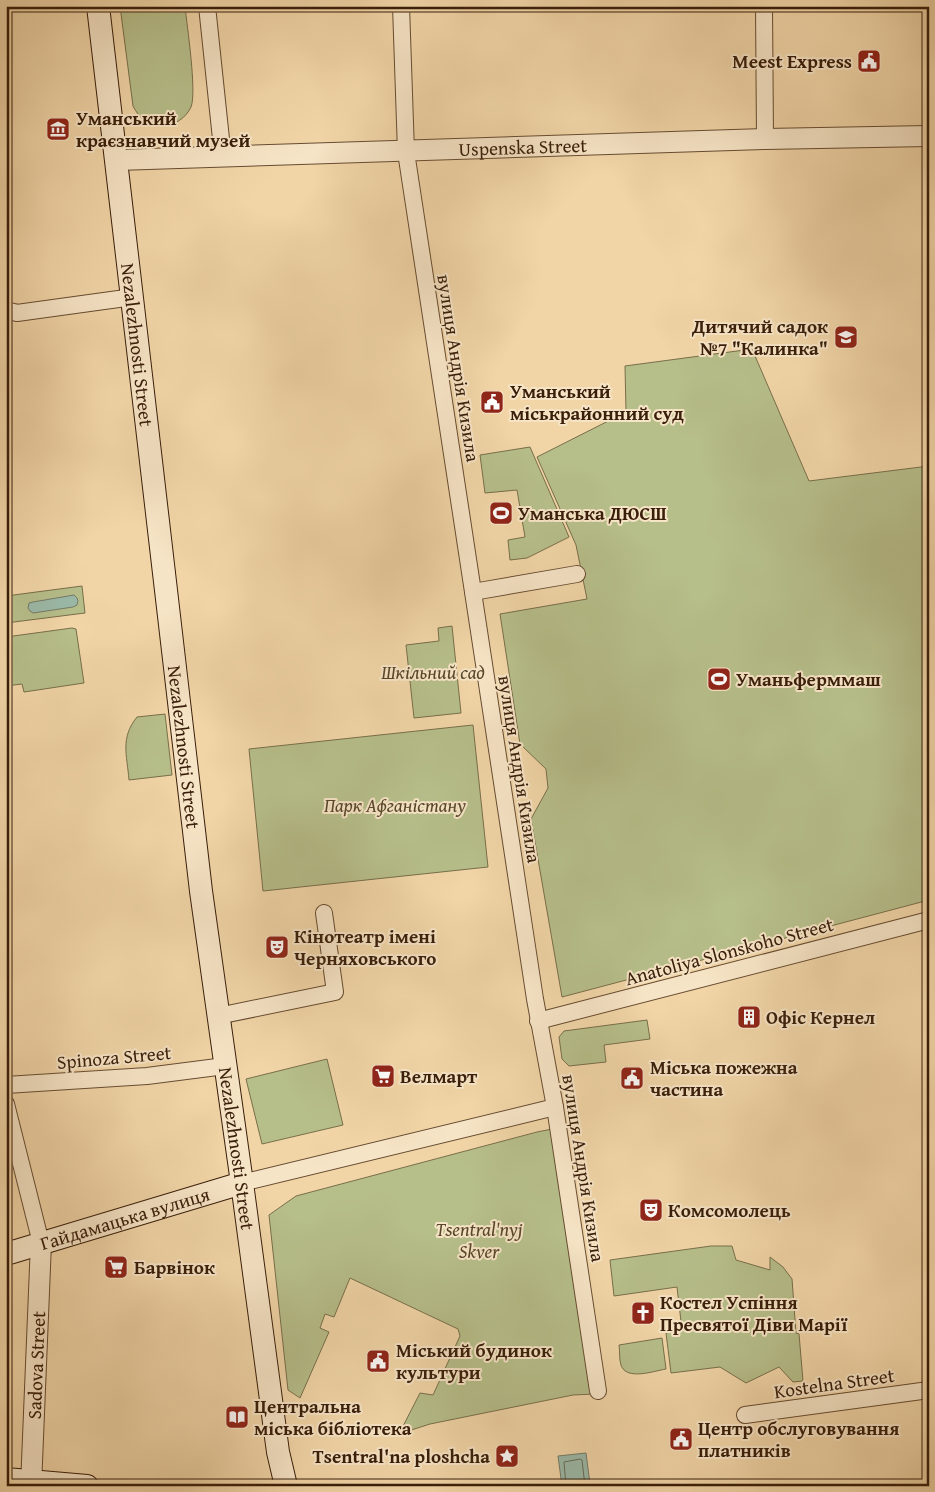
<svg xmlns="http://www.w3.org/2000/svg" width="935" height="1492" viewBox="0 0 935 1492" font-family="'Gentium Book Plus',serif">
<rect width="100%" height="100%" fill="#f1d5a7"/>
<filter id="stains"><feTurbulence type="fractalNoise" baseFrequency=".004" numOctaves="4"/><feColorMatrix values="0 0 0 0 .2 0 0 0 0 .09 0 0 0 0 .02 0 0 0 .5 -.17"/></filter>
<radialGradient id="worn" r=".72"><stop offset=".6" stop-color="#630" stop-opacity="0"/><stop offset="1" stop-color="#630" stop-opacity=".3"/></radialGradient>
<g fill="#b6be8a" stroke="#786e4a">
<path d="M 120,6 L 185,6 C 187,26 197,92 191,107 C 186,118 175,125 163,126 C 149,127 139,118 133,106 Z"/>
<polygon points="752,349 809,481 929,466 929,900 562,997 531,819 548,788 546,769 520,744 500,614 587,599 576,545 537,457 626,412 625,366"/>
<polygon points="530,447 569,537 527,558 510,560 508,540 525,537 517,490 485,493 480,455"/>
<polygon points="82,586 85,613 6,623 6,596"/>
<polygon points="452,626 461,713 414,718 406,645 439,641 438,628"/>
<polygon points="72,628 76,629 84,683 24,692 22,684 6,686 6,637"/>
<path d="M 165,714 L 172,775 L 129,780 C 127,755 120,738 137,717 Z"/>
<polygon points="473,725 488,867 263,891 249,749"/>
<polygon points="647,1020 650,1039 604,1045 606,1062 569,1066 562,1059 559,1037 564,1031"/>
<polygon points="327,1059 343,1125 262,1144 246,1079"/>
<polygon points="552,1129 595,1394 573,1395 430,1424 399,1434 420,1393 433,1395 460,1336 458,1329 350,1278 334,1317 325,1314 320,1328 329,1332 300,1398 288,1390 269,1215 296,1196 537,1132"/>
<polygon points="711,1246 732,1246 736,1260 770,1270 770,1257 783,1267 792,1279 796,1333 799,1334 803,1381 793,1382 779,1367 746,1383 720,1367 671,1373 666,1333 682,1330 677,1287 614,1296 610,1260"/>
<path d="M 662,1338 L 666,1369 C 654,1371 626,1381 621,1365 C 619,1359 620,1351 619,1345 Z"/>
</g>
<g fill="#9bb9a8" stroke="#747b69">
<polygon points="74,595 77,598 78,601 77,605 73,607 33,613 30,611 28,608 29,603 33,602"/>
<polygon points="586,1453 590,1484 562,1486 558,1456"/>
</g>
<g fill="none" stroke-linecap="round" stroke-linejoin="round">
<polyline stroke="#6a6c59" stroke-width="1" points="566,1486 564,1462 580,1459 582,1460 585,1486"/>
<g stroke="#674c31" stroke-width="18">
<g id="minor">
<polyline points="207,6 223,158"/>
<polyline points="401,6 406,152 535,999 555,1107 598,1391"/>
<polyline points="764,6 765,139"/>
<polyline points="6,310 17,313 133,297"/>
<polyline points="473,592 577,574"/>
<polyline points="218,1016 335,992 324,913"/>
<polyline points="538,1021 929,920"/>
<polyline points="6,1085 147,1076 225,1066"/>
<polyline points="6,1104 41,1243"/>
<polyline points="242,1183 555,1107"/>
<polyline points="745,1415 929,1390"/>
</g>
</g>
<g stroke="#674c31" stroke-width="22">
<g id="tertiary">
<path id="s1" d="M 117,160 L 765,139 L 929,136"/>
<path id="s2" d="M 31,1486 L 41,1243"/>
</g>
</g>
<g stroke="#391e0a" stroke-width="24">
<g id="secondary">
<path id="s3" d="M 98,6 L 201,891 L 242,1183 L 278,1452 L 286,1486"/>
<path id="s4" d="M 6,1254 L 242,1183"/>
<polyline points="6,1479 87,1486"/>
</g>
</g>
<use href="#minor" stroke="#f6e4c6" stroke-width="16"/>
<use href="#tertiary" stroke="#f6e4c6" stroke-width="20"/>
<use href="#secondary" stroke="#f6e4c6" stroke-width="22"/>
</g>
<defs>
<g id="civic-square" transform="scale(1.25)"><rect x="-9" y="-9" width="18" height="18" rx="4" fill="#8f2418" stroke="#f6e4c6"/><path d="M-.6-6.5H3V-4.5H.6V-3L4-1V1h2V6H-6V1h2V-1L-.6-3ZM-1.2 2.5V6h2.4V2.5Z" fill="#fff"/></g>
<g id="museum-square" transform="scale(1.25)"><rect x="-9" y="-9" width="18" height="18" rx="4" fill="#8f2418" stroke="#f6e4c6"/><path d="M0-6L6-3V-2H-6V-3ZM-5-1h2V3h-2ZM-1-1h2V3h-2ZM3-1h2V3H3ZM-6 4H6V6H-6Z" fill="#fff"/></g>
<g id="school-square" transform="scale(1.25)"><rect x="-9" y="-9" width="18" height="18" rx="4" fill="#8f2418" stroke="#f6e4c6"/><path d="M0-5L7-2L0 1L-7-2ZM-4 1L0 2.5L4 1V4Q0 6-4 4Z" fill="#fff"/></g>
<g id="stadium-square" transform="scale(1.25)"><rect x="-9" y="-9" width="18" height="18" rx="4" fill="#8f2418" stroke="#f6e4c6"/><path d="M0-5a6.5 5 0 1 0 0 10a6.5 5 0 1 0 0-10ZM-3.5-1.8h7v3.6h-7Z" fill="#fff"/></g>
<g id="theatre-square" transform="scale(1.25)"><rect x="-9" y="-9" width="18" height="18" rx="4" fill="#8f2418" stroke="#f6e4c6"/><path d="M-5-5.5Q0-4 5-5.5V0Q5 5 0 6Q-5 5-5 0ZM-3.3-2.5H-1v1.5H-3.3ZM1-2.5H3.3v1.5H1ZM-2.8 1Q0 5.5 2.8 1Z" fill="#fff"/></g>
<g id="building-square" transform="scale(1.25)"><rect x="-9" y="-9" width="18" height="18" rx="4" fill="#8f2418" stroke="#f6e4c6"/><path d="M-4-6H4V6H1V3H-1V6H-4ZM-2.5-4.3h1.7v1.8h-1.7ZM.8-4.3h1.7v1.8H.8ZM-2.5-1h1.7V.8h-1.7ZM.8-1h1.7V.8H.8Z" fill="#fff"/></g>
<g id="supermarket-square" transform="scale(1.25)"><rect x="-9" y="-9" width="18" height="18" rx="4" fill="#8f2418" stroke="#f6e4c6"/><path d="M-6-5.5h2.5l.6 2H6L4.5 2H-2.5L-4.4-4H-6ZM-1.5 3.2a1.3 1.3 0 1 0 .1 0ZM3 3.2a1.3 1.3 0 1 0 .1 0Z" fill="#fff"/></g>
<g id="church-square" transform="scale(1.25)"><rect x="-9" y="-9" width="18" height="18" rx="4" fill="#8f2418" stroke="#f6e4c6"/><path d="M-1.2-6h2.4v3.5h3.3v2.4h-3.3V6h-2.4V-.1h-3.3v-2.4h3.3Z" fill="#fff"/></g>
<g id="library-square" transform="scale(1.25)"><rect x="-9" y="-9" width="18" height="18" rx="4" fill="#8f2418" stroke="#f6e4c6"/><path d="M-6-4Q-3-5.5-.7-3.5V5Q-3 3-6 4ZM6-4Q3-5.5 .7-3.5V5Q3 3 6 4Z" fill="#fff"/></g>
<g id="sight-square" transform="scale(1.25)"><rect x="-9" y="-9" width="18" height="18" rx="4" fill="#8f2418" stroke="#f6e4c6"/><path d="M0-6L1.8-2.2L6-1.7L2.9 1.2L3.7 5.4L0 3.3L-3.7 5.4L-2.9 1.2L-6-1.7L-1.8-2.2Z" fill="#fff"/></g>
</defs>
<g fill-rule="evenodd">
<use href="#civic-square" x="869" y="61"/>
<use href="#museum-square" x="58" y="129"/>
<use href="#school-square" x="846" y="337"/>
<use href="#civic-square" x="492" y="402"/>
<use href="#stadium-square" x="501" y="513"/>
<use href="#stadium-square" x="719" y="679"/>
<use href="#theatre-square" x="277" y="947"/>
<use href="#building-square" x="749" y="1017"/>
<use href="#supermarket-square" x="383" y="1076"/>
<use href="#civic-square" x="632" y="1078"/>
<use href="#theatre-square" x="651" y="1210"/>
<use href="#supermarket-square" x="116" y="1267"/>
<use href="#church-square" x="643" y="1313"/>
<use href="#civic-square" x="378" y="1361"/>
<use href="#library-square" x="237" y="1417"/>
<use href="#civic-square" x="681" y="1439"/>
<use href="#sight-square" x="507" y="1456"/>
</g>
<g text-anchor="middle" stroke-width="4" stroke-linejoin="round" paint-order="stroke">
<g font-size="19" font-weight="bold" fill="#391e0a" stroke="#f6e4c6" text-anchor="start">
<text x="852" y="68" text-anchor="end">Meest Express</text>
<text x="76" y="125">Уманський<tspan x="76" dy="22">краєзнавчий музей</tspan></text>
<text x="828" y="333" text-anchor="end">Дитячий садок<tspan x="828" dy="22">№7 "Калинка"</tspan></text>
<text x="510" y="398">Уманський<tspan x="510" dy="22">міськрайонний суд</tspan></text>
<text x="518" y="520">Уманська ДЮСШ</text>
<text x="736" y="686">Уманьферммаш</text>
<text x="294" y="943">Кінотеатр імені<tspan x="294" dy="22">Черняховського</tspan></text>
<text x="766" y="1024">Офіс Кернел</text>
<text x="650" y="1074">Міська пожежна<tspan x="650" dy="22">частина</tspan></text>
<text x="400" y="1083">Велмарт</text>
<text x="668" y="1217">Комсомолець</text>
<text x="134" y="1274">Барвінок</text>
<text x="660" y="1309">Костел Успіння<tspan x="660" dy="22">Пресвятої Діви Марії</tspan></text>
<text x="396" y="1357">Міський будинок<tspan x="396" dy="22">культури</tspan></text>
<text x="254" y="1413">Центральна<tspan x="254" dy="22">міська бібліотека</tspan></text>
<text x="698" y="1435">Центр обслуговування<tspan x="698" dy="22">платників</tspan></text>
<text x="490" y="1463" text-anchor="end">Tsentral'na ploshcha</text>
</g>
<g font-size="19" fill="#391e0a" stroke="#f6e4c6">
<text dy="7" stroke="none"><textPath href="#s1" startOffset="406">Uspenska Street</textPath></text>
<text dy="7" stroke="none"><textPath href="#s3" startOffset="341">Nezalezhnosti Street</textPath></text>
<text transform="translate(459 368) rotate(81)" y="7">вулиця Андрія Кизила</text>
<text dy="7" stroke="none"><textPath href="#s3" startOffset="746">Nezalezhnosti Street</textPath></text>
<text transform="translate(520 769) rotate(81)" y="7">вулиця Андрія Кизила</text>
<text transform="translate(729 951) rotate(-15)" y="7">Anatoliya Slonskoho Street</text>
<text transform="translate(114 1057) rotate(-5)" y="7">Spinoza Street</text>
<text dy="7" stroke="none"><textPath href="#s3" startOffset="1151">Nezalezhnosti Street</textPath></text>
<text transform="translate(584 1168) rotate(81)" y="7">вулиця Андрія Кизила</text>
<text dy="7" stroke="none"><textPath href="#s4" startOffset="124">Гайдамацька вулиця</textPath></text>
<text dy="7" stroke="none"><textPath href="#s2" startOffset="121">Sadova Street</textPath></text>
<text transform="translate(834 1383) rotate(-8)" y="7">Kostelna Street</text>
</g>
<g font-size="19" font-style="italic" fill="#58462a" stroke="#f6e4c6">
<text x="433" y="679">Шкільний сад</text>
<text x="395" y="812">Парк Афганістану</text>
<text x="479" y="1236">Tsentral'nyj<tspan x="479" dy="22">Skver</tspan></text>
</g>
</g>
<rect width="935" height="1492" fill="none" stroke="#f1d5a7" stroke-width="25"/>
<rect x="8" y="8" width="920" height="1477" fill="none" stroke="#391e0a" stroke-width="2.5"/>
<rect x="12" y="12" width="910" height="1467" fill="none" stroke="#391e0a"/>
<rect width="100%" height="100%" filter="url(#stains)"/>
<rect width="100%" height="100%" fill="url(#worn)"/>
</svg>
